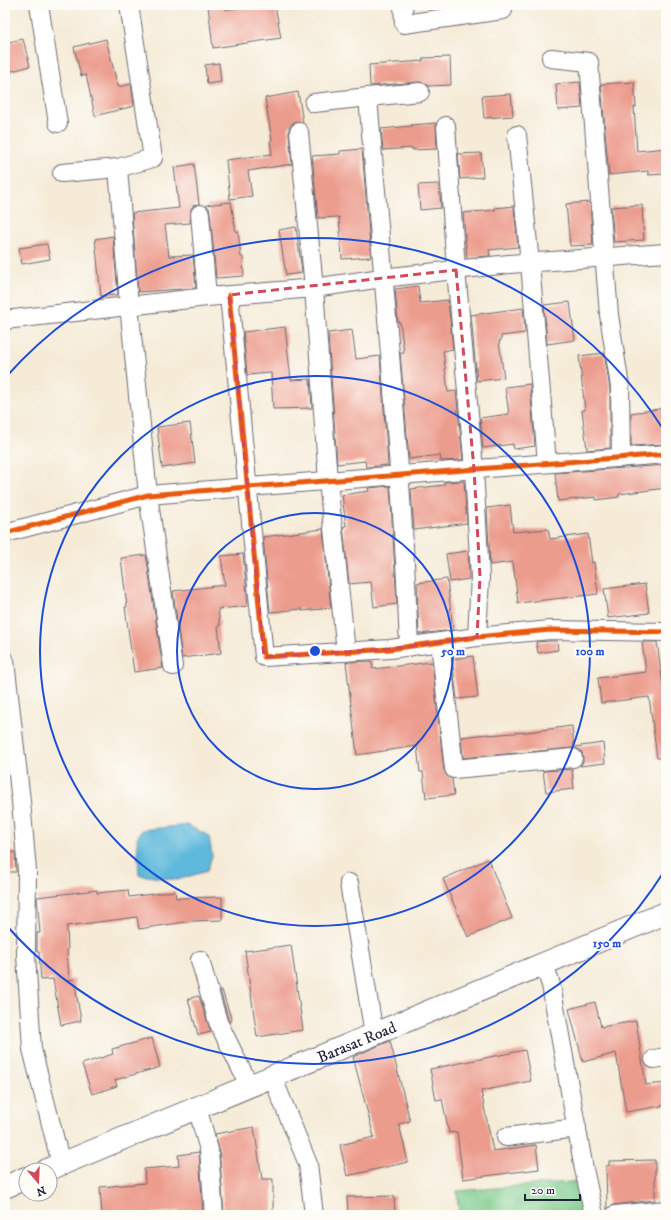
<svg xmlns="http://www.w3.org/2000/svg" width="671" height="1220" viewBox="0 0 671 1220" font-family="'IM FELL DW Pica',serif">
<rect width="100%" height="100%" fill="#fdfcf7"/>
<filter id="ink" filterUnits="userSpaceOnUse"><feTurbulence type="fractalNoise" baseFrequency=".025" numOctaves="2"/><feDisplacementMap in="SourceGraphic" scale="8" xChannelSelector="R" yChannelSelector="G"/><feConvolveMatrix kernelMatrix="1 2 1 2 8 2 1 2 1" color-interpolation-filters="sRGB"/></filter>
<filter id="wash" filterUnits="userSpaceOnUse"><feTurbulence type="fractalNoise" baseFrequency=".012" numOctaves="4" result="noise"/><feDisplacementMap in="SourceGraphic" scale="16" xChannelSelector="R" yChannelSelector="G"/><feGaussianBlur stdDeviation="0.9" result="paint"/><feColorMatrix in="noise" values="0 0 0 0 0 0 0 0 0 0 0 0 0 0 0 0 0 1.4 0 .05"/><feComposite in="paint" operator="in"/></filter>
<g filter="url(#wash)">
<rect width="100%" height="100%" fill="#f5ebd7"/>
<polygon fill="#7aca8b" stroke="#4e7663" points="582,1181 589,1215 459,1215 457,1191"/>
<polygon fill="#5eb9dc" stroke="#406e8c" points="187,825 209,836 212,856 207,871 177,880 139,875 137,838 142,830"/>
<g id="blocks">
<g fill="#ec9c8d">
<polygon points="216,5 225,5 226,10 254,5 275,5 281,38 213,48 208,6"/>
<polygon points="23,39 30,66 9,72 5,57 5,43"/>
<polygon points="106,39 118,87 131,84 134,106 95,116 86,75 81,76 74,47"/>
<polygon points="450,57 451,85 429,86 425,83 419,82 370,86 369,65 423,61 423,58"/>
<polygon points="219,63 221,82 207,84 205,65"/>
<polygon points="580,82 582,108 558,110 556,84"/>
<polygon points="634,82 636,107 634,107 637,151 666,148 666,174 648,175 648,171 609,175 601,84"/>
<polygon points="298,92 303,122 298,122 293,123 289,128 289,133 292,164 248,171 252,196 230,199 226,160 272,154 270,141 272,140 265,98"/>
<polygon points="511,94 513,116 484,118 482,96"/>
<polygon points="436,123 437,149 413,150 413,148 383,150 381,129 412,126 411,125"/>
<polygon points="362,149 371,257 342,259 339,217 318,218 312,156 340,154 340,151"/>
<polygon points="481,153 483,177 460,179 458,154"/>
<polygon points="194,164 199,204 194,205 191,209 190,223 165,225 169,256 193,255 196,288 138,292 132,213 179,208 174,167"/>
<polygon points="439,184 441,208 420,210 418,185"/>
<polygon points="231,202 236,232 238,231 241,257 243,257 244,276 216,278 210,213 209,208 206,205"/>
<polygon points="590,202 593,245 570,246 566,204"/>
<polygon points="642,205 644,240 614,242 611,207"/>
<polygon points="514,206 518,247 489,250 490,256 467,258 463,213 495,210 495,208"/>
<polygon points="296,227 302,273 286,275 279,230"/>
<polygon points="113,236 118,295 101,296 95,239"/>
<polygon points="47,244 50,259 22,264 19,248"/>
<polygon points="418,286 420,303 448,300 453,349 443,351 448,392 456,391 463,460 441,461 440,455 409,459 400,353 404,353 400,322 398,322 395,289"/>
<polygon points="570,302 575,340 547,344 544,305"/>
<polygon points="523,308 525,333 501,336 501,341 499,341 504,378 477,381 471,315"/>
<polygon points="285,327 291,380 310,379 312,408 273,409 271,373 247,375 243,332"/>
<polygon points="352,330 356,359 380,356 388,465 366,467 365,461 337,464 328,333"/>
<polygon points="604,353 610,388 610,448 587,450 582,410 585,410 579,356"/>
<polygon points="530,384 535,446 514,449 513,444 483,448 480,418 509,414 505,387"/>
<polygon points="666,408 666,444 631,446 631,413"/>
<polygon points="190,423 195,463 162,468 157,427"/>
<polygon points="666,465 666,488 619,494 619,497 596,500 596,497 558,501 555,473"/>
<polygon points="464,481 467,523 414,530 411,489 444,485 444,482"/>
<polygon points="390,486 397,604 374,607 371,582 349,584 343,527 346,526 342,495 369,491 368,488"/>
<polygon points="510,505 513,532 548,529 550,539 588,534 592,563 594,562 598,594 518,603 513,562 490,565 487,508"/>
<polygon points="323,529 331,608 302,611 302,609 270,612 263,537"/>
<polygon points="468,551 469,579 450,582 446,554"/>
<polygon points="243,554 248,606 218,609 220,626 218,626 221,653 182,658 173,591 225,585 221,556"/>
<polygon points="146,555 163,668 134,672 125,607 127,607 121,558"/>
<polygon points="447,579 453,630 419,634 417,583"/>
<polygon points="645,584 649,613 608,618 604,589"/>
<polygon points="550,641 557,641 558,650 538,653 536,642"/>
<polygon points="642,642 657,642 664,693 666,693 666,758 657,758 649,697 601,703 598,678 646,672"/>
<polygon points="473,656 478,697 457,699 452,659"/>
<polygon points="372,661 373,669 432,662 444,770 446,775 452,779 454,795 426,798 423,772 420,772 417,746 357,755 346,662"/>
<polygon points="572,726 574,747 603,743 605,763 580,766 583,762 583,757 582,752 578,749 572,748 463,758 461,737 488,734 488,735 527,732"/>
<polygon points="572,769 574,789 546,792 543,771"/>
<polygon points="5,852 15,852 16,872 5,872"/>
<polygon points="488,859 512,918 468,937 443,879"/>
<polygon points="97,890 97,893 128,890 129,897 175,891 176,898 222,897 222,920 192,921 139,929 137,917 67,926 68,950 67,951 69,980 74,979 81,1021 61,1025 53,979 41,980 39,952 37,952 37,933 40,933 37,897"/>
<polygon points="291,945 303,1030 257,1037 245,951"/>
<polygon points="220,990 222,990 232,1021 229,1022 228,1018"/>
<polygon points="199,996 211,1032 198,1035 188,999"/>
<polygon points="595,1002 601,1027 636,1021 646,1085 666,1083 666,1105 626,1112 616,1053 583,1062 569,1009"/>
<polygon points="152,1038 160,1067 115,1080 117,1086 92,1094 82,1064 113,1054 112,1049"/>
<polygon points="390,1041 410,1121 399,1124 408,1162 347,1176 340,1145 374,1137 353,1057"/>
<polygon points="525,1050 531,1081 481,1091 493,1151 536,1145 539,1169 463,1179 457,1132 449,1133 442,1099 436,1100 430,1069"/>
<polygon points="254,1127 262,1179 273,1179 273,1215 224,1215 219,1149 215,1134"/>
<polygon points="199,1152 203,1215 179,1215 179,1211 137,1215 102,1215 100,1187 145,1183 144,1169 179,1166 178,1155"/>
<polygon points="655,1160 655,1200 614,1205 607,1209 606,1166 609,1166 609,1161"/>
<polygon points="394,1196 395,1215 348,1215 347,1197"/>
</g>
</g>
</g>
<g filter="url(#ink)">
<use href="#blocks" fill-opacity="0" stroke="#6c6872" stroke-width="1"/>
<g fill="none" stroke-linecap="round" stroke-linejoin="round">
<g stroke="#6c6872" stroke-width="20">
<g id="minor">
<polyline points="39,5 58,123"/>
<polyline points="403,5 404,24 503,10"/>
<polyline points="551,58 589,62 609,315 620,387 621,458"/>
<path d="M 368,97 C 383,280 402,463 409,647"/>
<polyline points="314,103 368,97 420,92"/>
<polyline points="446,126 456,270 474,469 480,577 477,637"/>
<polyline points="299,132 314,288 328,481 346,652"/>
<polyline points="517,135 530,263 547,463"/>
<polyline points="118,168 129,305 148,495 173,666"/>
<polyline points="62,173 118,168 153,158 129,5"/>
<polyline points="200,214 207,297"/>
<polyline points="229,295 264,657 390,649 477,637 550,630 666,632"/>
<polyline points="5,320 207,297 314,288 382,278 509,264 666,253"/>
<polyline points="5,533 148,495 666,454"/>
<polyline points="440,642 454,769 573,758"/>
<polyline points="5,661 21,801 27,871 26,955 32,1049 61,1164"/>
<polyline points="349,883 374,1034"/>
<polyline points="200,960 218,1022 249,1085"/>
<polyline points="544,964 551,985 584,1169 594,1215"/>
<polyline points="654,1059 666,1057"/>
<polyline points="272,1076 308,1164 314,1215"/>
<polyline points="197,1107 209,1150 214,1215"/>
<polyline points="506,1137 577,1128"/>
<polyline points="615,1215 666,1210"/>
</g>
</g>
<g stroke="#6c6872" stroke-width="24">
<g id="major">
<path id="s1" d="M 47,1170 L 666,913"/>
<polyline points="5,1187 26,1178"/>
</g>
</g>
<use href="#minor" stroke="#fff" stroke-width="18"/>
<use href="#major" stroke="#fff" stroke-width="22"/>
<g stroke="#fdfcf7" stroke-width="8">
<g id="cycleway">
<polyline points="229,295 264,657 390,649 477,637 550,630 666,632"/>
<polyline points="5,533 148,495 666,454"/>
</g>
</g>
<use href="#cycleway" stroke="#e8590c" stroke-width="5"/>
</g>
</g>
<path fill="none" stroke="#d1495b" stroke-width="3" stroke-dasharray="8 5" stroke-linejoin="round" d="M 456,270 L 474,469 L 480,577 L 477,637 L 390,649 L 264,657 L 229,295 Z"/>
<g fill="none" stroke="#1d4ed8" stroke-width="2">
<circle cx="315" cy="651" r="138"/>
<circle cx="315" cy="651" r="275"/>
<path d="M665 870A413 413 0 0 1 6 925M6 377A413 413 0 0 1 665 432"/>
</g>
<g text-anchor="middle" stroke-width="4" stroke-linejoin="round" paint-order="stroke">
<g font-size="16" fill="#22223b" stroke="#fdfcf7">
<text dy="6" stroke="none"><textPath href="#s1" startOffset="335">Barasat Road</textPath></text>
</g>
</g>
<circle cx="315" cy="651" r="6" fill="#1d4ed8" stroke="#fdfcf7" stroke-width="2"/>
<g font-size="12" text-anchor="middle" font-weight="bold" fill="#1d4ed8" stroke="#fdfcf7" stroke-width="4" stroke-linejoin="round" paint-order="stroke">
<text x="453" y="655">50 m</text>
<text x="590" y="655">100 m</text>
<text x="607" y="947">150 m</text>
</g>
<rect width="671" height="1220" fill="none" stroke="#fdfcf7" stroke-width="20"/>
<g transform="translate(38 1182) rotate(161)"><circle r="19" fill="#fdfcf7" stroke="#a5a5ac"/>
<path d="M0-3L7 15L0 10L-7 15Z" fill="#d1495b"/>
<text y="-6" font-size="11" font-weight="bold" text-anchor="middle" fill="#22223b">N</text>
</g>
<path d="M525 1194v6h55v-6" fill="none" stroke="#22223b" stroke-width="2"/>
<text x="531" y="1194" font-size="12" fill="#22223b" stroke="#fdfcf7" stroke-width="3" paint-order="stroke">20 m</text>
</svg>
